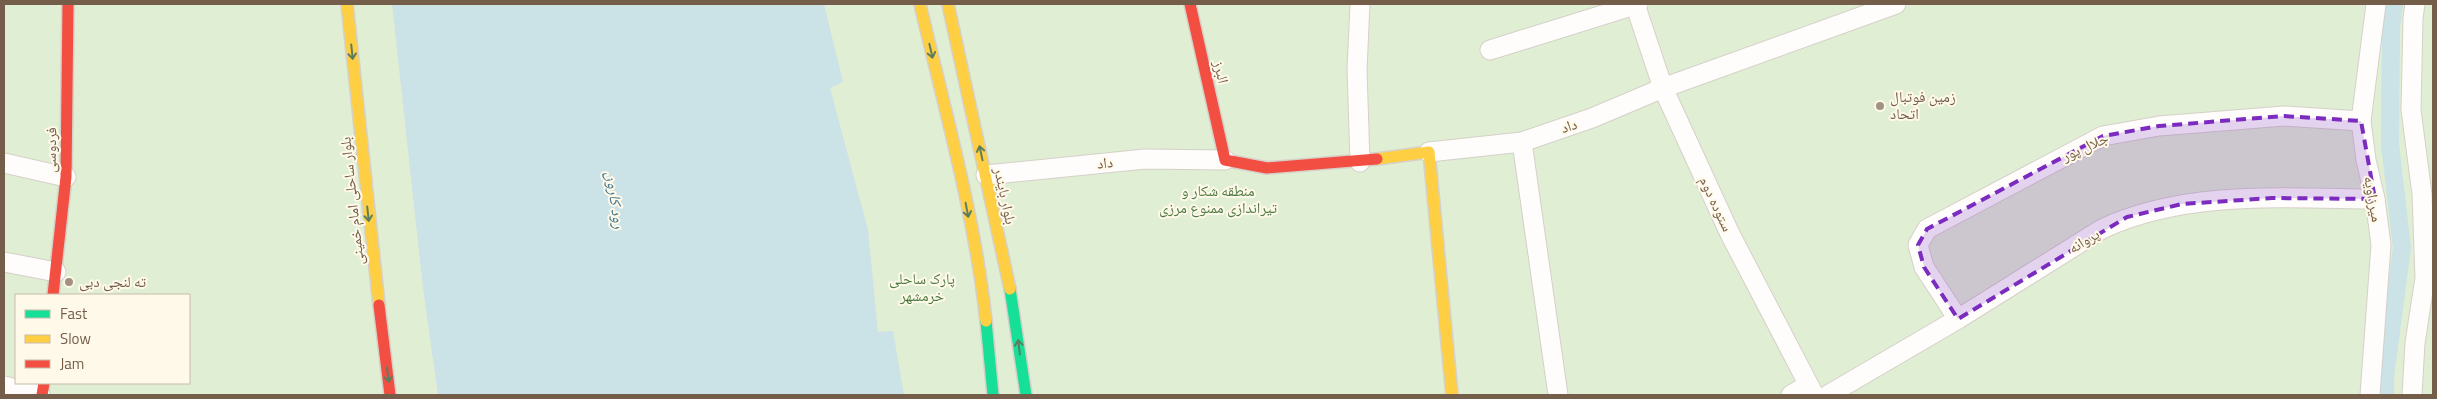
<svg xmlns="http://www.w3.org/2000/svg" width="2437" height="399" viewBox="0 0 2437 399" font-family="'Titillium Web','Noto Naskh Arabic',sans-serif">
<rect width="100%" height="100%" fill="#f6f3ea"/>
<path fill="#e0eed4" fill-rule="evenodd" d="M 4,4 L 2433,4 L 2433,395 L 4,395 ZM 16,295 L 189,295 L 189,383 L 16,383 Z"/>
<polygon fill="#cbe2e6" points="392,4 824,4 843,82 830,88 868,230 878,332 893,331 904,395 438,395 423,288"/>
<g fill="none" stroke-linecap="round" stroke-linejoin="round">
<polyline stroke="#cbe2e6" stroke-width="18" points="2385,395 2385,377 2402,248 2390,144 2391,26 2394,4"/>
<g stroke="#d5d0c8" stroke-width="21">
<g id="street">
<polyline points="1635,4 1663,88 1730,234 1814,395"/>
<polyline points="1490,50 1638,4"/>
<polyline points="1522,142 1558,395"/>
<polyline points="1429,152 1522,142 1592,118 1663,88 1896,4"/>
<polyline points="1360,162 1357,70 1360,4"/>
<polyline points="4,163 66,177"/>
<polyline points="986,175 1145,159 1225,160"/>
<polyline points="4,262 56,272"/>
<polyline points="1958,319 1924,267 1918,245 1927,229 2103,136 2159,126 2284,116 2361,121"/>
<polyline points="4,386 40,395"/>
<polyline points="1791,395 1808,385"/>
<path d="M 1828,395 L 1958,319 L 2102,229 C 2185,190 2285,198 2375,199"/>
<polyline points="2370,395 2381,245 2375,199 2366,160 2361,121 2376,4"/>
<polyline points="2412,395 2415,343 2425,278 2422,194 2411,110 2413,18 2415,4"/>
</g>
</g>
<g stroke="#d6d0c8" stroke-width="14">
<g id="fast">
<polyline points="1010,289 1026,395"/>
<polyline points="986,321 993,395"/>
</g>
</g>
<g stroke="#d6d0c8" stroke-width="14">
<g id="slow">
<polyline points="347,4 379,305"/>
<path d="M 920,4 C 944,107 975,216 986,321"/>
<polyline points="948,4 1010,289"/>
<polyline points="1377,159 1429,152 1452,395"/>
</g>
</g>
<g stroke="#d6d0c8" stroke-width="14">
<g id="jam">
<polyline points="1190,4 1225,160 1267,168 1377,159"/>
<polyline points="53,295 66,177 68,4"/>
<polyline points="379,305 390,395"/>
<polyline points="42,395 44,383"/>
</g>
</g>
<use href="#street" stroke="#fefdfc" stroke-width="19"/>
<use href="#fast" stroke="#16e098" stroke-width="11"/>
<use href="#slow" stroke="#ffcf43" stroke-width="11"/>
<use href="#jam" stroke="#f24e42" stroke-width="11"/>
</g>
<defs><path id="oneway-shaft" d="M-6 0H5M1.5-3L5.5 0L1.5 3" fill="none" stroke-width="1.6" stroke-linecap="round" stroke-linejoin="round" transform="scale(1.25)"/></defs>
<g stroke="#5c7e5e">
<use href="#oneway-shaft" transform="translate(931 51) rotate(77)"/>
<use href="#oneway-shaft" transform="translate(352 52) rotate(84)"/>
<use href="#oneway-shaft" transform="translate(981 153) rotate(-102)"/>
<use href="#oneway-shaft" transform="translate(967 210) rotate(79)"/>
<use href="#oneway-shaft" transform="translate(368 214) rotate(84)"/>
<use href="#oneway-shaft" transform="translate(1019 347) rotate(-97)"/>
<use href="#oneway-shaft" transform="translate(388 375) rotate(82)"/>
</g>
<path fill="#7b2cbf" fill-opacity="0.2" stroke="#7b2cbf" stroke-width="4" stroke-dasharray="10 6" stroke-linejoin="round" d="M 2284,116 L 2361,121 L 2375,199 L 2272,198 L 2182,204 L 2127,217 L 1958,319 L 1924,267 L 1918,245 L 1927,229 L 2103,136 L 2159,126 Z"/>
<g fill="#a29282" stroke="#fff9ea" stroke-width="2">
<circle cx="1880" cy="106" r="5"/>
<circle cx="69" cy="282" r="5"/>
</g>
<g text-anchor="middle" stroke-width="4" stroke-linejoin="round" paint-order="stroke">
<g font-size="15" fill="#745e4a" stroke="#fff9ea">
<text transform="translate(1221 72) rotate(77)" y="5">البرز</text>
<text transform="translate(1569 126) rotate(-19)" y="5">داد</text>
<text transform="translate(2085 147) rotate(-24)" y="5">جلال پور</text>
<text transform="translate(51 150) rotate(-89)" y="5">فردوسی</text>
<text transform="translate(1105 163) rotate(-6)" y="5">داد</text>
<text transform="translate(1005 196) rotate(78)" y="5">بلوار بایندر</text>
<text transform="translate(2373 199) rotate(80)" y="5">میرزاویه</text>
<text transform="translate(352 201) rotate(-96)" y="5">بلوار ساحلی امام خمینی</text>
<text transform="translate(1716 204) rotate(65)" y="5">ستوده دوم</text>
<text transform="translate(2084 241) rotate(-31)" y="5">پروانه</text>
</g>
<g font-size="15" fill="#745e4a" stroke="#fff9ea" text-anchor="start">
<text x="1890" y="102">زمین فوتبال<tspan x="1890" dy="17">اتحاد</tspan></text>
<text x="79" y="287">ته لنجی دبی</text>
</g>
<g font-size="15" fill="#4c7a42" stroke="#fff9ea">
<text x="1218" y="196">منطقه شکار و<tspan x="1218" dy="17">تیراندازی ممنوع مرزی</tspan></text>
<text x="922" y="284">پارک ساحلی<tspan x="922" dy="17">خرمشهر</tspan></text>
</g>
<g font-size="16" font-style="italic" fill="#467a8f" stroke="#fff9ea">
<text transform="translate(616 200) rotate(82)" y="6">رود کارون</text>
</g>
</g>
<rect width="2437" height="399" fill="none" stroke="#745e4a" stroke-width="10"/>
<rect x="15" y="294" width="175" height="90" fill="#fff9ea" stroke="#c7bbaa"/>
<rect x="25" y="310" width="25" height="8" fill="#16e098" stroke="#c7bbaa"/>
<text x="60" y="319" font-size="15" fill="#745e4a">Fast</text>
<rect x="25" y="335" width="25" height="8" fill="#ffcf43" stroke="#c7bbaa"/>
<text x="60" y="344" font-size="15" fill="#745e4a">Slow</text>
<rect x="25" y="360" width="25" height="8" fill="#f24e42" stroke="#c7bbaa"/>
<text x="60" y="369" font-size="15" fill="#745e4a">Jam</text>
</svg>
